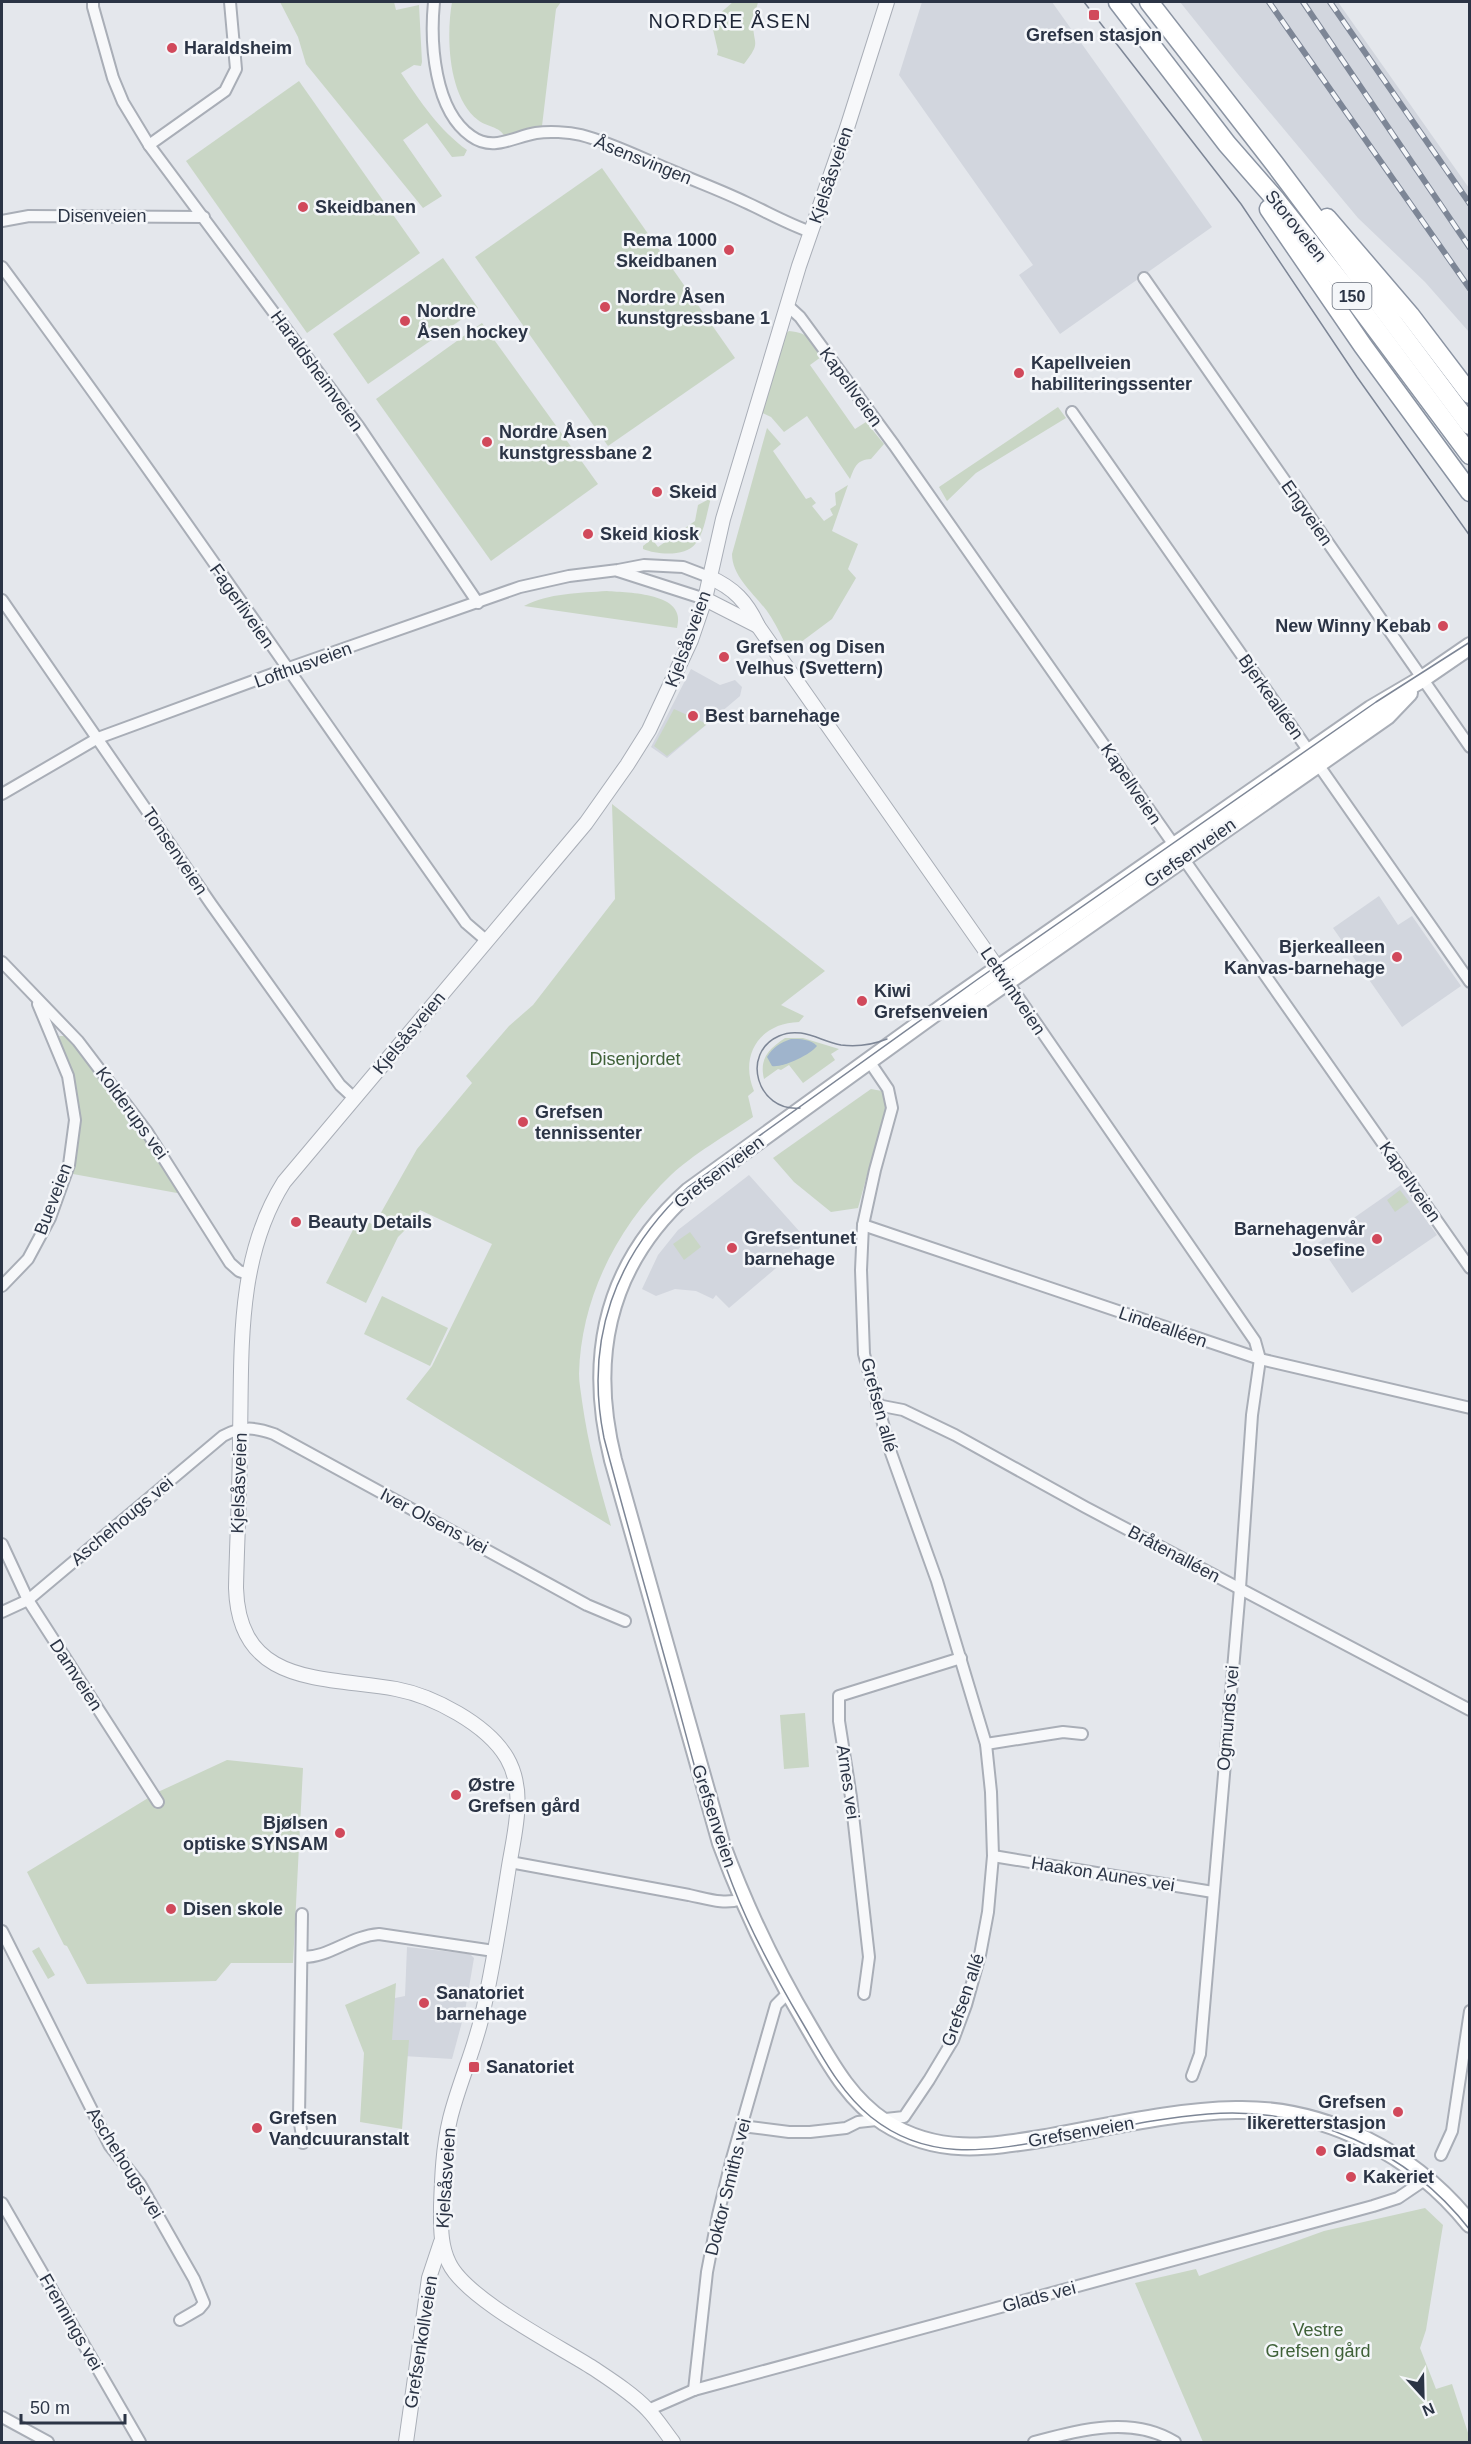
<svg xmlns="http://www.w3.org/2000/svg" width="1471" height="2444" viewBox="0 0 1471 2444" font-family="Arial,sans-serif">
<rect width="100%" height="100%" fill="#e4e7ec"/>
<g fill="#d2d6de">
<polygon points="922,2 1052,2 1212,227 1060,334 1019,275 1033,265 899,75"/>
<polygon points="1180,2 1338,2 1469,188 1469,332 1425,282 1358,218 1237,73"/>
<polygon points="691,669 720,685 735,680 742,687 740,696 667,758 651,747"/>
<polygon points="1379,896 1398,925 1412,916 1461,986 1402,1027 1333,928"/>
<polygon points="749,1175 808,1241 729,1308 716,1295 713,1299 696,1291 675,1289 656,1296 642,1289 658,1255 678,1230"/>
<polygon points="1401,1185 1437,1235 1352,1293 1318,1243"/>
<polygon points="407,1947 470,1954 474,1958 465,2011 452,2059 371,2054 385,2000 405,1996"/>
</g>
<g fill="#c9d6c5">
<path d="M 280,2 L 394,2 L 396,10 L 419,5 L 422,62 L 421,66 L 414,65 L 401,73 C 420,101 439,130 467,150 L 464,156 L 452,157 L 427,123 L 403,140 L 442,196 L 423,208 L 306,64 L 298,37 Z"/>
<path d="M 452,2 L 561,2 L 556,9 L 542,126 L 505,137 C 500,126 486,127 478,120 C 448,97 446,36 452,2 Z"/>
<path d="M 733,2 L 758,2 C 757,8 753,15 753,22 C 753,46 762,41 744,64 L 717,55 L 718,51 L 711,21 Z"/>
<polygon points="299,81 420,253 307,333 186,161"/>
<polygon points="602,168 735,358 608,446 475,257"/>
<polygon points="443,258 478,308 368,384 333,334"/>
<polygon points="482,323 598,484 491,561 376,399"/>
<path d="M 789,331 C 810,333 811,340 821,357 L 810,365 L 855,429 L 866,422 L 884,444 L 871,459 C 857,460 855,466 850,479 L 807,416 L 784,432 L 771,417 L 758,411 L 784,335 Z"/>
<polygon points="1058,407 1066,418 976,473 947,501 939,487"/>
<path d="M 767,428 L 781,444 L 773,451 L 806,499 L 811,497 L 816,503 L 812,506 L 824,521 L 833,515 L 830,509 L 836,505 L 835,493 L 848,485 L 832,531 L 858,544 L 848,569 L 856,578 L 832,619 L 789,651 C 783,640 778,628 771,617 C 759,597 732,579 732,554 Z"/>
<path d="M 711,498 C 707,511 705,531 696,543 C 686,557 658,555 643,549 L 643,546 L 652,539 L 658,547 L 695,521 L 698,505 Z"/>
<path d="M 607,591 C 628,593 688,592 677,628 L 524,606 C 548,593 580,593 607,591 Z"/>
<polygon points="674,709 707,724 667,756 654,746"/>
<path d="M 612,804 L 825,971 L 781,1005 L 804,1016 L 799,1022 C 760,1023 739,1055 754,1091 L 748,1096 L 753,1117 C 728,1134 692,1155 671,1175 C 617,1227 581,1298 579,1374 C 579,1383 581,1392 582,1401 C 588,1444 599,1485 611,1526 L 406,1399 L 432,1366 L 492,1244 L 420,1210 L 412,1223 L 398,1237 L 366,1303 L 326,1283 L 359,1218 L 374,1225 L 417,1149 L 472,1083 L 466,1076 L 509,1026 L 533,1005 L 615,899 Z"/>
<path d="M 59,1036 L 65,1036 C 107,1083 143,1136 179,1188 L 177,1193 L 73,1174 L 79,1125 Z"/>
<path d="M 785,1038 L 803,1038 L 839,1049 L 831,1054 L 835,1060 L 803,1083 L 789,1065 L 781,1070 L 778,1069 L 764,1079 C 759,1058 769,1049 785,1038 Z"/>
<polygon points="871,1089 882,1091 886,1107 858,1208 831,1212 794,1182 773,1158"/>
<polygon points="1400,1190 1409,1202 1395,1212 1387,1200"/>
<polygon points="690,1232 701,1247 684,1260 673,1244"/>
<polygon points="382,1296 448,1328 430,1366 364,1334"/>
<polygon points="805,1713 809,1767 784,1769 780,1715"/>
<polygon points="227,1760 303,1768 293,1963 231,1963 216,1981 87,1984 67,1946 64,1945 27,1872 158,1792"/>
<polygon points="39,1947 55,1975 48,1979 32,1951"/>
<polygon points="396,1983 392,2040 409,2040 402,2129 360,2122 364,2053 345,2005"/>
<polygon points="1425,2208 1443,2225 1426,2330 1420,2348 1436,2389 1452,2384 1469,2436 1469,2442 1203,2442 1135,2283 1196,2269 1199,2276 1324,2231"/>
</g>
<path fill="#9fb4cc" d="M 791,1039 C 800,1039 811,1039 817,1046 C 810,1055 782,1068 772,1066 L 767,1057 C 773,1047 780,1043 791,1039 Z"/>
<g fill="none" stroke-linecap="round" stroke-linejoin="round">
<g stroke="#a9aeb7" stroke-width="14">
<g id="minor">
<polyline points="93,2 93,7 113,78 123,102 149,145 359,427 478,603"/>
<path d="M 434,2 C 430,43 434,110 471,136 C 493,152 513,137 536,133 C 549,131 568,132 581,135 C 612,143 641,158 670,170 C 695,181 720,190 745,202 C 767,212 788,224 811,232"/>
<polyline points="149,145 225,91 236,69 230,2"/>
<polyline points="2,221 29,216 204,217"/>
<path d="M 2,267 C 161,482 311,704 466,923 L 487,941"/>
<polyline points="1144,278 1470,747"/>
<polyline points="787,305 800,317 894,445 1470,1268"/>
<polyline points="1072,412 1470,982"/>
<polyline points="618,571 705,599"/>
<polyline points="2,600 211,904 340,1085 354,1098"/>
<polyline points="2,794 98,738 286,669 520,587 569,576 618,570 644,565 683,567 709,577"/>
<polyline points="2,962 78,1041 147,1132 230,1263 239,1271 248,1274"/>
<polyline points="1007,981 1255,1341 1260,1359 1252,1415 1240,1588 1200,2054 1192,2076"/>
<polyline points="863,1225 1260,1359 1470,1408"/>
<polyline points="2,1286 28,1259 50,1218 69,1165 75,1120 68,1076 38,1004"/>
<polyline points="877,1405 903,1410 955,1435 1085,1507 1470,1710"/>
<polyline points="2,1544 28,1600 158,1802"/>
<path d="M 2,1612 L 28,1600 L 223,1436 C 241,1426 255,1427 274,1434 L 587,1605 L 625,1621"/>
<polyline points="986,1744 1063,1732 1082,1734"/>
<polyline points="993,1856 1213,1892"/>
<path d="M 510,1862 L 689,1895 C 708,1899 724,1905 742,1899"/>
<polyline points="302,1914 299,2117 303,2143"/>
<polyline points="2,1931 110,2146 140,2184 194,2279 204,2303 199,2309 180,2320"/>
<path d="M 302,1957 C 329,1958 350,1936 379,1934 L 494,1951"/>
<polyline points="864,1994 869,1957 851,1797 839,1721 839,1696 961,1658"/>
<polyline points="742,2126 789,2132 810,2132 846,2128 858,2122 904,2117 929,2080 953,2040 966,2005 980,1955 988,1912 993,1856 991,1792 986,1744 937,1581 891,1453 864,1354 861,1270 863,1225 875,1170 892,1108 888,1089 869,1061"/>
<polyline points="1441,2155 1452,2131 1470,2011"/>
<polyline points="2,2203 140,2442"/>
<polyline points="694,2390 707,2272 718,2215 731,2162 776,2005 789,1992"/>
<polyline points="648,2410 694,2390 1373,2206 1398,2198 1426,2179"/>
<polyline points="2,2417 48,2442"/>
<path d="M 1034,2442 C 1080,2430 1132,2415 1175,2442"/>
</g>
</g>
<g stroke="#a9aeb7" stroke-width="16">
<g id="tertiary">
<path d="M 709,577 C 734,588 747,602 758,626 L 1004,977"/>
<polyline points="705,599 758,626"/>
<polyline points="406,2442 429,2278 441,2242"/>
<path d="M 673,2442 C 665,2432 657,2419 648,2410 C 633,2394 611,2380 593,2368 C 557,2345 466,2299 449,2263 C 440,2245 441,2226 441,2206 C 442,2177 443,2148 450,2119 C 458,2086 473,2053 481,2020 C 493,1969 501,1917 509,1866 C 515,1830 526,1791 507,1758 C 487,1724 433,1696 396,1689 C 324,1676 239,1687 236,1588 C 237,1538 240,1487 240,1437 C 242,1350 236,1258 284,1182 L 586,823 L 627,765 L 649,730 L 691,640 L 705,599 L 723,519 L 799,266 L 847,128 L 887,2"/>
</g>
</g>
<g stroke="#a9aeb7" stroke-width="20">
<g id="secondary">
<path d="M 1470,646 L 1422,679 L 1371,709 L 1174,846 L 946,1005 L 689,1191 C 607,1264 587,1356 613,1460 L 721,1843 C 745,1908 774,1969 810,2029 C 830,2063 849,2099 884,2122 C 939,2157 990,2147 1051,2137 C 1112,2126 1174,2111 1236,2110 C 1326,2108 1414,2154 1470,2224"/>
<polyline points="950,1005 978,1002 1387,716 1409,693"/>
</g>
</g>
<g stroke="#8b94a3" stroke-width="21">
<g id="trunk">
<polyline points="1118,2 1227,144 1276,200 1341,282 1470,455"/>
<polyline points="1149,2 1274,163 1470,425"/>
<polyline points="1269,209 1363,346 1470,492"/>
<polyline points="1327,218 1410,315 1470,394"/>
</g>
</g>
<use href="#minor" stroke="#f7f8fa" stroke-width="10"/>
<use href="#tertiary" stroke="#f7f8fa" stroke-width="14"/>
<use href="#secondary" stroke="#fff" stroke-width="16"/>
<use href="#trunk" stroke="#fff" stroke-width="18"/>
<g stroke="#7d8696" stroke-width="1.5">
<polyline points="1084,2 1241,204 1357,377 1470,536"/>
<path d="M 1470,642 L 1376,702 L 978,979 L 688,1187 C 615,1255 584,1340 604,1438 C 624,1514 646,1590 667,1666 C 688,1739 705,1815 733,1886 C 751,1933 776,1978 802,2022 C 822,2056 840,2092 871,2117 C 927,2162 986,2151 1050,2140 C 1102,2131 1155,2118 1208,2114 C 1309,2106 1408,2150 1470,2230"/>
<path d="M 800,1108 C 757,1112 740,1053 779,1036 C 801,1026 820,1041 841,1045 C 857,1047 872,1045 887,1039"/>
</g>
<g stroke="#7d8696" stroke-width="6">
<g id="rail">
<polyline points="1269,2 1470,289"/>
<polyline points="1303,2 1470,248"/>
<polyline points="1330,2 1470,204"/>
</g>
</g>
<use href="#rail" stroke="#f4f6f9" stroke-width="4" stroke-dasharray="11" stroke-linecap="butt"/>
</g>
<g fill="#d1495b" stroke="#f4f6f9" stroke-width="2">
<rect x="1088" y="9" width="12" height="12" rx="3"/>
<circle cx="172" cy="48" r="6"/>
<circle cx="303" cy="207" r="6"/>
<circle cx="729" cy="250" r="6"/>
<circle cx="605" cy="307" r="6"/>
<circle cx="405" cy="321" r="6"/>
<circle cx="1019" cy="373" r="6"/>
<circle cx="487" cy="442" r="6"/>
<circle cx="657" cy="492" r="6"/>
<circle cx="588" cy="534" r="6"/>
<circle cx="1443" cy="626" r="6"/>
<circle cx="724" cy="657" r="6"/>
<circle cx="693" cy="716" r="6"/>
<circle cx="1397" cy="957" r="6"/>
<circle cx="862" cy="1001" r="6"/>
<circle cx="523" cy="1122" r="6"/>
<circle cx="296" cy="1222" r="6"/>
<circle cx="1377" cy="1239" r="6"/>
<circle cx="732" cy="1248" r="6"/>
<circle cx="456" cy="1795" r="6"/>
<circle cx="340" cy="1833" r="6"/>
<circle cx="171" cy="1909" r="6"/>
<circle cx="424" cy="2003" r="6"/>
<rect x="468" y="2061" width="12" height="12" rx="3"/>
<circle cx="1398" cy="2112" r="6"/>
<circle cx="257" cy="2128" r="6"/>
<circle cx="1321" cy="2151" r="6"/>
<circle cx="1351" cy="2177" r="6"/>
</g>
<g text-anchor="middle" stroke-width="5" stroke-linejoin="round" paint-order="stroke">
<rect fill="#f4f6f9" stroke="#676e7b" stroke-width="1.5" x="1332.5" y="283" width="39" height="26" rx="4.5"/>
<g font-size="16" font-weight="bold" fill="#2b3445">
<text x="1352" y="302">150</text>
</g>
<g font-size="18" font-weight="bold" fill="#2b3445" stroke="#f4f6f9" text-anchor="start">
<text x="1094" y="41" text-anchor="middle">Grefsen stasjon</text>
<text x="184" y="54">Haraldsheim</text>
<text x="315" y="213">Skeidbanen</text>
<text x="717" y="246" text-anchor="end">Rema 1000<tspan x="717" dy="21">Skeidbanen</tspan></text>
<text x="617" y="303">Nordre Åsen<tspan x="617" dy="21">kunstgressbane 1</tspan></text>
<text x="417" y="317">Nordre<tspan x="417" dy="21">Åsen hockey</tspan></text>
<text x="1031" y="369">Kapellveien<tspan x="1031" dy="21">habiliteringssenter</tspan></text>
<text x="499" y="438">Nordre Åsen<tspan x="499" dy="21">kunstgressbane 2</tspan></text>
<text x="669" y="498">Skeid</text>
<text x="600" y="540">Skeid kiosk</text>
<text x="1431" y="632" text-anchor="end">New Winny Kebab</text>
<text x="736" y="653">Grefsen og Disen<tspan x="736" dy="21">Velhus (Svettern)</tspan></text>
<text x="705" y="722">Best barnehage</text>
<text x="1385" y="953" text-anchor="end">Bjerkealleen<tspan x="1385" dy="21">Kanvas-barnehage</tspan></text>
<text x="874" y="997">Kiwi<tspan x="874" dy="21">Grefsenveien</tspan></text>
<text x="535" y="1118">Grefsen<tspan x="535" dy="21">tennissenter</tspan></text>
<text x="308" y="1228">Beauty Details</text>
<text x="1365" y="1235" text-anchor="end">Barnehagenvår<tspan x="1365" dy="21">Josefine</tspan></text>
<text x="744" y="1244">Grefsentunet<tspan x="744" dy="21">barnehage</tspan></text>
<text x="468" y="1791">Østre<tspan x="468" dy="21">Grefsen gård</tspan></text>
<text x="328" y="1829" text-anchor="end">Bjølsen<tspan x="328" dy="21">optiske SYNSAM</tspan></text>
<text x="183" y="1915">Disen skole</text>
<text x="436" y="1999">Sanatoriet<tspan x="436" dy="21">barnehage</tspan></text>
<text x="486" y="2073">Sanatoriet</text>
<text x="1386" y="2108" text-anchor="end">Grefsen<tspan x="1386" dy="21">likeretterstasjon</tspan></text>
<text x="269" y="2124">Grefsen<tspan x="269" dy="21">Vandcuuranstalt</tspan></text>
<text x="1333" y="2157">Gladsmat</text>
<text x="1363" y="2183">Kakeriet</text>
</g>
<g font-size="18" fill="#2b3445" stroke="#f4f6f9">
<text transform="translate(643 160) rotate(22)" y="6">Åsensvingen</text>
<text transform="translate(831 175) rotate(-71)" y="6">Kjelsåsveien</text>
<text x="102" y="222">Disenveien</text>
<text transform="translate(1296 226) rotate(51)" y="6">Storoveien</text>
<text transform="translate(317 371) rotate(54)" y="6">Haraldsheimveien</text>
<text transform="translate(851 387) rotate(54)" y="6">Kapellveien</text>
<text transform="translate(1307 513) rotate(55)" y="6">Engveien</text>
<text transform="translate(242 606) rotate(55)" y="6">Fagerliveien</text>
<text transform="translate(688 639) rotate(-70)" y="6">Kjelsåsveien</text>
<text transform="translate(303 665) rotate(-20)" y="6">Lofthusveien</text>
<text transform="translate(1271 697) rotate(55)" y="6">Bjerkealléen</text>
<text transform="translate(1131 784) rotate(56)" y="6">Kapellveien</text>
<text transform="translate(175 851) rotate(56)" y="6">Tonsenveien</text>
<text transform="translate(1190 853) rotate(-35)" y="6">Grefsenveien</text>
<text transform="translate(1013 991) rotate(56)" y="6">Lettvintveien</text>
<text transform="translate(409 1033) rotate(-50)" y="6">Kjelsåsveien</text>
<text transform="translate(132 1113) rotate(54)" y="6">Kolderups vei</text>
<text transform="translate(719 1172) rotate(-37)" y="6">Grefsenveien</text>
<text transform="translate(1410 1182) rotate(55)" y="6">Kapellveien</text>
<text transform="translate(53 1199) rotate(-69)" y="6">Bueveien</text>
<text transform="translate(1163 1327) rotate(19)" y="6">Lindealléen</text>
<text transform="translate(879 1405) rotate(75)" y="6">Grefsen allé</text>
<text transform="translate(239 1483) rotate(-88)" y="6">Kjelsåsveien</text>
<text transform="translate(122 1521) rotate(-40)" y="6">Aschehougs vei</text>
<text transform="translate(434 1521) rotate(28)" y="6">Iver Olsens vei</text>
<text transform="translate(1174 1554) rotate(28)" y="6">Bråtenalléen</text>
<text transform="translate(76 1675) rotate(57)" y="6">Damveien</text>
<text transform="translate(1228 1718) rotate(-85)" y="6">Ogmunds vei</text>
<text transform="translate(848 1782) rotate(82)" y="6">Arnes vei</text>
<text transform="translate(714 1816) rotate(72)" y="6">Grefsenveien</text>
<text transform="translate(1103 1874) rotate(9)" y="6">Haakon Aunes vei</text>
<text transform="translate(963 2000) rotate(-71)" y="6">Grefsen allé</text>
<text transform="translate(1081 2132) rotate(-10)" y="6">Grefsenveien</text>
<text transform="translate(125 2163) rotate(58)" y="6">Aschehougs vei</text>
<text transform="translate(446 2178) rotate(-86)" y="6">Kjelsåsveien</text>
<text transform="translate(728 2187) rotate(-76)" y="6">Doktor Smiths vei</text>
<text transform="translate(1039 2297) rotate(-15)" y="6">Glads vei</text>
<text transform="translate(71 2322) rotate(60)" y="6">Frennings vei</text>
<text transform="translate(421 2342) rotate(-81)" y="6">Grefsenkollveien</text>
</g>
<g font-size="18" fill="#3f6138" stroke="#f4f6f9">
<text x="635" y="1065">Disenjordet</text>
<text x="1318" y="2336">Vestre<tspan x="1318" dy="21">Grefsen gård</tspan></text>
</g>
<g font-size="20" letter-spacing="1.5" fill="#1d2536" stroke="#f4f6f9">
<text x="730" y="28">NORDRE ÅSEN</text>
</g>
</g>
<rect width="1471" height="2444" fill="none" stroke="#2b3445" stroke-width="6"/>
<g transform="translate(1423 2396) rotate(158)" stroke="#f4f6f9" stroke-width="4.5" paint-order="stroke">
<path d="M0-4.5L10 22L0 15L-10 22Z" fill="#2b3445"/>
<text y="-9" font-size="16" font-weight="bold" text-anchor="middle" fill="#2b3445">N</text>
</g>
<path d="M21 2414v9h104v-9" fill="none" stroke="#2b3445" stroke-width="3"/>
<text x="30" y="2414" font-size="18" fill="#2b3445" stroke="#f4f6f9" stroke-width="4.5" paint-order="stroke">50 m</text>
</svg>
